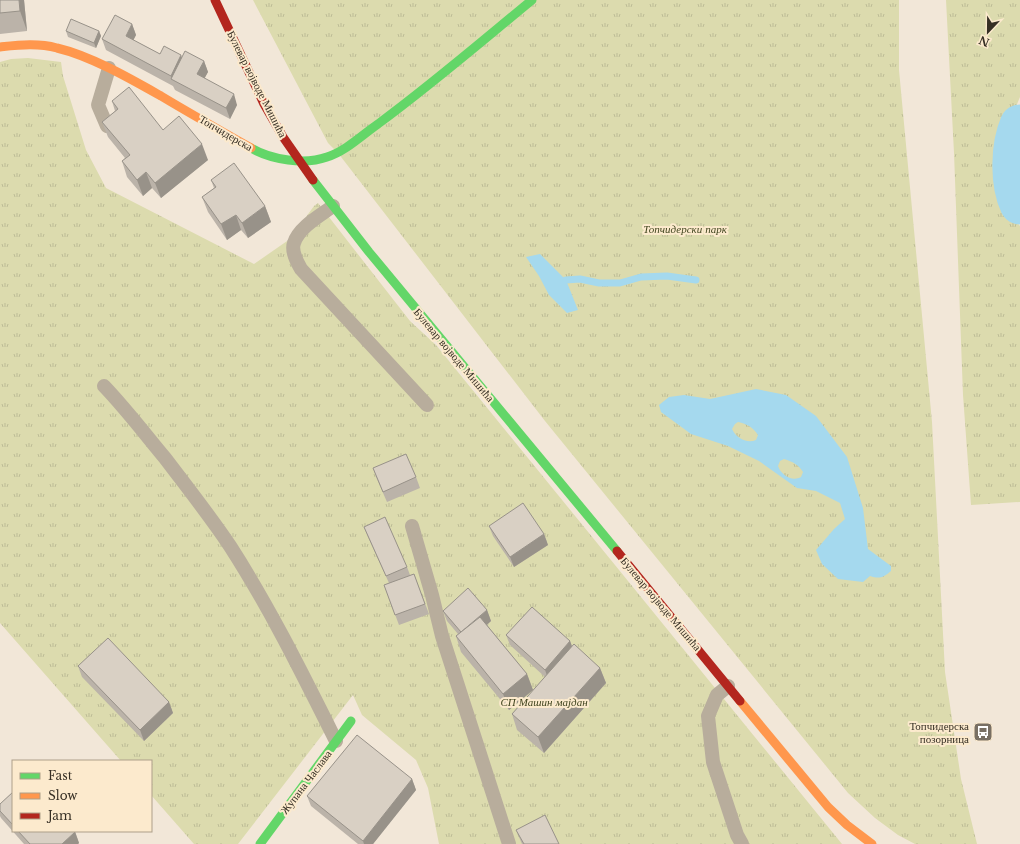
<svg xmlns="http://www.w3.org/2000/svg" width="1020" height="844" viewBox="0 0 1020 844" font-family="'Libre Baskerville',serif">
<defs>
<pattern id="grass-tufts" width="24" height="20" patternUnits="userSpaceOnUse"><rect width="24" height="20" fill="#dcdbae"/><path d="M3 7l-1-3M5 7V3M7 7l1-3M15 17l-1-3M17 17v-4M19 17l1-3" fill="none" stroke="#bdbc96"/></pattern>
</defs>
<rect width="100%" height="100%" fill="#f2e7d8"/>
<g fill="url(#grass-tufts)">
<polygon points="253,0 899,0 899,70 932,422 945,672 961,779 977,844 915,844 898,835 875,818 848,793 545,421 338,153 328,143"/>
<polygon points="946,0 1020,0 1020,97 1009,123 1001,169 1014,219 1020,226 1020,502 971,505 963,395 954,153"/>
<polygon points="28,58 61,62 63,76 86,150 106,188 254,264 290,239 314,206 318,203 410,321 436,345 842,844 439,844 428,788 416,760 362,715 353,695 238,844 194,844 151,795 151,761 121,761 0,623 0,62 11,59"/>
</g>
<g fill="#a5d9ee" fill-rule="evenodd">
<polygon points="540,254 566,280 578,310 567,313 549,295 539,276 526,257"/>
<path d="M 756,389 L 786,395 L 816,416 L 847,457 L 863,508 L 868,549 L 891,566 L 891,571 C 883,578 879,579 870,576 L 863,582 L 838,579 L 822,564 L 816,550 L 834,529 L 845,519 L 840,503 L 816,491 L 797,488 L 759,461 L 728,446 L 691,434 L 661,412 L 659,405 L 669,397 L 684,395 L 710,399 ZM 738,422 C 747,424 753,427 758,435 L 756,440 C 747,444 736,438 732,429 L 735,424 ZM 784,459 C 793,462 798,464 803,472 L 801,477 C 792,482 781,475 778,466 L 780,461 Z"/>
</g>
<g fill="none" stroke-linecap="round" stroke-linejoin="round">
<polyline stroke="#a5d9ee" stroke-width="7" points="566,280 580,279 599,283 620,283 641,277 667,276 696,280"/>
<path stroke="#a5d9ee" stroke-width="41" d="M 1020,125 C 1011,146 1010,183 1020,204"/>
<g stroke="#b8ad9c" stroke-width="14">
<polyline points="107,126 98,105 109,68"/>
<path d="M 333,206 C 321,215 299,227 294,243 C 291,251 297,262 301,269 L 427,405"/>
<path d="M 104,386 C 126,409 145,434 165,458 C 187,487 210,516 230,546 C 270,608 303,675 336,741"/>
<polyline points="412,526 432,595 442,636 509,844"/>
<polyline points="728,686 717,695 708,716 713,762 737,835 742,844"/>
</g>
<g stroke="#63d668" stroke-width="9">
<path d="M 251,148 C 271,160 305,165 327,157 C 346,151 362,135 378,124 C 431,85 481,42 532,0"/>
<polyline points="313,180 369,252 617,551"/>
<polyline points="260,844 351,721"/>
</g>
<g stroke="#ff974d" stroke-width="9">
<path d="M 0,47 C 20,45 38,43 57,48 C 91,56 131,79 161,96 C 191,114 221,131 251,148"/>
<polyline points="740,701 828,807 847,825 872,844"/>
</g>
<g stroke="#b3261e" stroke-width="9">
<polyline points="215,0 264,104 283,137 313,180"/>
<polyline points="617,551 740,701"/>
</g>
</g>
<g fill="#bbb3a9">
<polygon points="0,0 24,0 27,31 0,34"/>
<polygon points="132,24 136,35 133,40 160,54 204,61 208,72 204,78 237,105 230,119 175,90 173,86 106,50 102,39"/>
<polygon points="66,31 99,31 101,36 96,48 68,37"/>
<polygon points="112,101 163,130 208,160 161,198 152,188 143,196 127,177 122,161 125,158 108,137 102,122 115,111"/>
<polygon points="211,180 265,206 271,222 248,238 241,230 227,240 208,212 202,197 214,188"/>
<polygon points="373,468 416,477 420,488 387,502 377,479"/>
<polygon points="489,526 544,534 548,545 514,567 493,536"/>
<polygon points="364,527 407,567 410,575 414,574 429,614 399,625 384,585 389,583 368,537"/>
<polygon points="487,610 491,621 487,625 527,674 533,690 509,710 461,652 456,636 458,634 447,621 443,611"/>
<polygon points="506,635 570,641 572,646 600,668 606,683 544,753 517,730 512,714 545,677 510,645"/>
<polygon points="78,666 169,702 173,713 144,741 82,677"/>
<polygon points="412,779 416,790 373,844 358,844 311,806 307,796"/>
<polygon points="13,792 13,831 75,831 79,843 78,844 24,844 1,818 0,816 0,804"/>
<polygon points="516,830 559,844 522,844"/>
</g>
<g fill="#989289">
<polygon points="19,0 24,0 27,31 20,11"/>
<polygon points="132,24 136,35 130,47 126,36"/>
<polygon points="99,31 101,36 96,48 94,43"/>
<polygon points="181,55 185,65 172,80 171,76"/>
<polygon points="204,61 208,72 201,85 197,74"/>
<polygon points="234,94 237,105 230,119 226,108"/>
<polygon points="202,144 208,160 161,198 155,183"/>
<polygon points="146,172 152,188 143,196 137,180"/>
<polygon points="265,206 271,222 248,238 242,223"/>
<polygon points="236,215 241,230 227,240 221,224"/>
<polygon points="544,534 548,545 514,567 510,557"/>
<polygon points="487,610 491,621 466,643 462,633"/>
<polygon points="570,641 574,652 549,681 545,670"/>
<polygon points="600,668 606,683 544,753 538,737"/>
<polygon points="527,674 533,690 509,710 503,694"/>
<polygon points="169,702 173,713 144,741 140,730"/>
<polygon points="412,779 416,790 373,844 364,844 363,841"/>
<polygon points="75,832 79,843 78,844 62,844"/>
</g>
<g fill="#d9d0c4" stroke="#989289">
<polygon points="0,0 19,0 20,11 0,13"/>
<polygon points="115,15 132,24 126,36 160,54 164,46 181,55 171,76 102,39"/>
<polygon points="71,19 99,31 94,43 66,31"/>
<polygon points="185,51 204,61 197,74 234,94 226,108 171,79"/>
<polygon points="129,87 163,130 179,116 202,144 155,183 146,172 137,180 122,161 130,155 102,122 118,109 112,101"/>
<polygon points="234,163 265,206 242,223 236,215 221,224 202,197 216,187 211,180"/>
<polygon points="406,454 416,477 383,492 373,468"/>
<polygon points="523,503 544,534 510,557 489,526"/>
<polygon points="385,517 407,567 386,576 364,527"/>
<polygon points="414,574 425,604 395,615 384,585"/>
<polygon points="468,588 487,610 461,632 443,611"/>
<polygon points="532,607 570,641 545,670 506,635"/>
<polygon points="480,617 527,674 503,694 456,636"/>
<polygon points="108,638 169,702 140,730 78,666"/>
<polygon points="574,644 600,668 538,737 512,714"/>
<polygon points="357,735 412,779 363,841 307,796"/>
<polygon points="13,792 13,825 0,811 0,804"/>
<polygon points="545,815 559,844 524,844 516,830"/>
<polygon points="18,831 75,831 75,832 62,844 30,844"/>
</g>
<defs>
<g id="bus-square" transform="scale(1)"><rect x="-9" y="-9" width="18" height="18" rx="4" fill="#786f63" stroke="#fceacd"/><path d="M-5-6H5V4H4V6H2V4H-2V6H-4V4H-5ZM-3.5-4V0h7V-4ZM-3.5 1.2v1.5H-2V1.2ZM2 1.2v1.5H3.5V1.2Z" fill="#fff"/></g>
</defs>
<g fill-rule="evenodd">
<use href="#bus-square" x="983" y="732"/>
</g>
<g text-anchor="middle" stroke-width="4" stroke-linejoin="round" paint-order="stroke">
<g font-size="11" fill="#362f24" stroke="#fceacd">
<text transform="translate(257 84) rotate(63)" y="4">Булевар војводе Мишића</text>
<text transform="translate(226 133) rotate(30)" y="4">Топчидерска</text>
<text transform="translate(454 355) rotate(50)" y="4">Булевар војводе Мишића</text>
<text transform="translate(661 604) rotate(50)" y="4">Булевар војводе Мишића</text>
<text transform="translate(306 782) rotate(-53)" y="4">Жупана Часлава</text>
</g>
<g font-size="11" font-style="italic" fill="#41451f" stroke="#fceacd">
<text x="685" y="233">Топчидерски парк</text>
<text x="544" y="706">СП Машин мајдан</text>
</g>
<g font-size="11" fill="#362f24" stroke="#fceacd" text-anchor="end">
<text x="969" y="730">Топчидерска<tspan x="969" dy="13">позорница</tspan></text>
</g>
</g>
<rect x="12" y="760" width="140" height="72" fill="#fceacd" stroke="#ad9f89"/>
<rect x="20" y="773" width="20" height="6" fill="#63d668" stroke="#ad9f89"/>
<text x="48" y="780" font-size="12" fill="#362f24">Fast</text>
<rect x="20" y="793" width="20" height="6" fill="#ff974d" stroke="#ad9f89"/>
<text x="48" y="800" font-size="12" fill="#362f24">Slow</text>
<rect x="20" y="813" width="20" height="6" fill="#b3261e" stroke="#ad9f89"/>
<text x="48" y="820" font-size="12" fill="#362f24">Jam</text>
<g transform="translate(988 32) rotate(202)" stroke="#fceacd" stroke-width="3" paint-order="stroke">
<path d="M0-3L7 15L0 10L-7 15Z" fill="#362f24"/>
<text y="-6" font-size="11" font-weight="bold" text-anchor="middle" fill="#362f24">N</text>
</g>
</svg>
